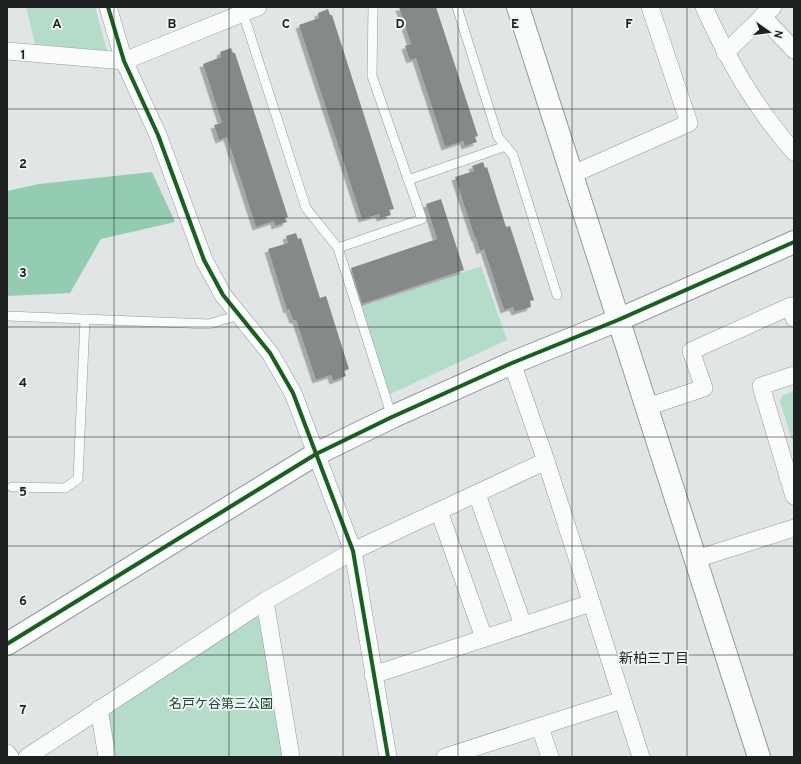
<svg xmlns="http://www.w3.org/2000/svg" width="801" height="764" viewBox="0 0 801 764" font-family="Overpass,'Noto Sans JP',sans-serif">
<defs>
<filter id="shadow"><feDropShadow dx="-3.5" dy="3.5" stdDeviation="0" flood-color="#0004"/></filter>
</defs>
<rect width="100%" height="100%" fill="#e1e5e5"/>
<g fill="#b4dcc8">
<polygon points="26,7 95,7 107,51 35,44"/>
<polygon points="481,266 507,340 386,396 357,309"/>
<polygon points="794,391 794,446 780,401 783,395"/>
<polygon points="255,617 262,621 283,757 114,757 108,717 111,710"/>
</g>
<polygon fill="#94ccb2" points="152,172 175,222 101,239 70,293 7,296 7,191 39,184"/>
<g fill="#868989" filter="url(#shadow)">
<polygon points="399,7 436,7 478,136 475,137 477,142 465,146 463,141 445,147 416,58 410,60 405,46 411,44"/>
<polygon points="328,9 330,15 332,15 394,209 389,210 391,215 380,218 379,214 362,219 299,25 319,18 318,13"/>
<polygon points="231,48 233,53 235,53 288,217 285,218 287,222 275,226 274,221 256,227 227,137 219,140 214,125 222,123 203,64 221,57 220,52"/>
<polygon points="483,162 485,168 487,167 506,227 510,226 534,300 530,301 531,307 515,312 513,307 504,310 484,249 480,251 476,238 475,238 455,177 474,171 472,166"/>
<polygon points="441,199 464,270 362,304 351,268 437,239 426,204"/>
<polygon points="296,233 298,239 301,238 320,298 326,296 349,369 344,371 346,376 333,381 331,375 316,380 296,320 293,320 289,309 287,310 268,249 288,243 286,236"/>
</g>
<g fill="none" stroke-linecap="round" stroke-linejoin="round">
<g stroke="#969a9a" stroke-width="10">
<g id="service">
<polyline points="457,7 498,137 513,155 557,295"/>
<polyline points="243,13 306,208 338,248 392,417"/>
<polyline points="408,180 506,146"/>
<polyline points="338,248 422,219 372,76 373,7"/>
<polyline points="7,316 209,324 239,315"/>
<polyline points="12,487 65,488 78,479 85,319"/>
</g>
</g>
<g stroke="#969a9a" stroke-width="18">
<g id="minor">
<polyline points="108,7 124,61 158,135 204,260 223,295 270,353 293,393 353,551 388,757"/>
<path d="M 704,7 C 728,60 755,108 794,152"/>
<polyline points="762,16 794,50"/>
<polyline points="7,51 124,61 258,7"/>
<polyline points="725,53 773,7"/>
<polyline points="571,175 689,123 650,7"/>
<polyline points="512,363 546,461 641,757"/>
<polyline points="794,375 761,386 794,496"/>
<polyline points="647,407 704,388 691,351 791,306 794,318"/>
<polyline points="477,494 523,625"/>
<polyline points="439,511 484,638"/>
<polyline points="696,559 794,528"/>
<polyline points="265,601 291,757"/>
<polyline points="373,675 591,603"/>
<polyline points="99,709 107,757"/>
<polyline points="540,727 550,757"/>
<polyline points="7,753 10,757"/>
<polyline points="27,757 265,601 353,551 546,461"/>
<polyline points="445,757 622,700"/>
</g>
</g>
<g stroke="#969a9a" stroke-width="24">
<g id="tertiary">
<polyline points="518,7 759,757"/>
<polyline points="7,644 316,454 392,417 512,363 618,320 794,242"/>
</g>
</g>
<use href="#service" stroke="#fafbfb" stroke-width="9"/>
<use href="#minor" stroke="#fafbfb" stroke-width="17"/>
<use href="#tertiary" stroke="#fafbfb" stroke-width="22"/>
<g stroke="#ecf4f4" stroke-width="6">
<g id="cycleway">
<polyline points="108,7 124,61 158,135 204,260 223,295 270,353 293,393 353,551 388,757"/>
<polyline points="7,644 316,454 392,417 512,363 618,320 794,242"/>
</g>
</g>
<use href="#cycleway" stroke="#1b5e20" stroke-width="4"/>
</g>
<path fill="none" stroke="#1e2121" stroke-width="1" stroke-opacity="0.55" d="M 114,7 L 114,757M 229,7 L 229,757M 343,7 L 343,757M 458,7 L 458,757M 572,7 L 572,757M 687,7 L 687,757M 7,109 L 794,109M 7,218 L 794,218M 7,327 L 794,327M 7,437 L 794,437M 7,546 L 794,546M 7,655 L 794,655"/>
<g text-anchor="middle" stroke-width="4" stroke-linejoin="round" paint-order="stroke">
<g font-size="13" fill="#1c4632" stroke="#ecf4f4">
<text x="221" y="708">名戸ケ谷第三公園</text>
</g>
<g font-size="14" fill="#1e2121" stroke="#ecf4f4">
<text x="654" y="663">新柏三丁目</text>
</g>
</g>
<g font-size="13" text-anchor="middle" font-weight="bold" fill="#1e2121" stroke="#ecf4f4" stroke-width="4" stroke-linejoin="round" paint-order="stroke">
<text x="57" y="28">A</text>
<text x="172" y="28">B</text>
<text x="286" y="28">C</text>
<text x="400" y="28">D</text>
<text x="515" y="28">E</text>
<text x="629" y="28">F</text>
<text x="23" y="59">1</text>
<text x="23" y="168">2</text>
<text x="23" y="277">3</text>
<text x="23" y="387">4</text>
<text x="23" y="496">5</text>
<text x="23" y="605">6</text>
<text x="23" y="714">7</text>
</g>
<rect width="801" height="764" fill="none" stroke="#1e2121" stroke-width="16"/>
<g transform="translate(769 32) rotate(104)" stroke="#ecf4f4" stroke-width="3" paint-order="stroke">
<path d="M0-3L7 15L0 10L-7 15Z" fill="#1e2121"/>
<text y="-6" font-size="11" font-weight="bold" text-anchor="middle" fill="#1e2121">N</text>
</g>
</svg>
